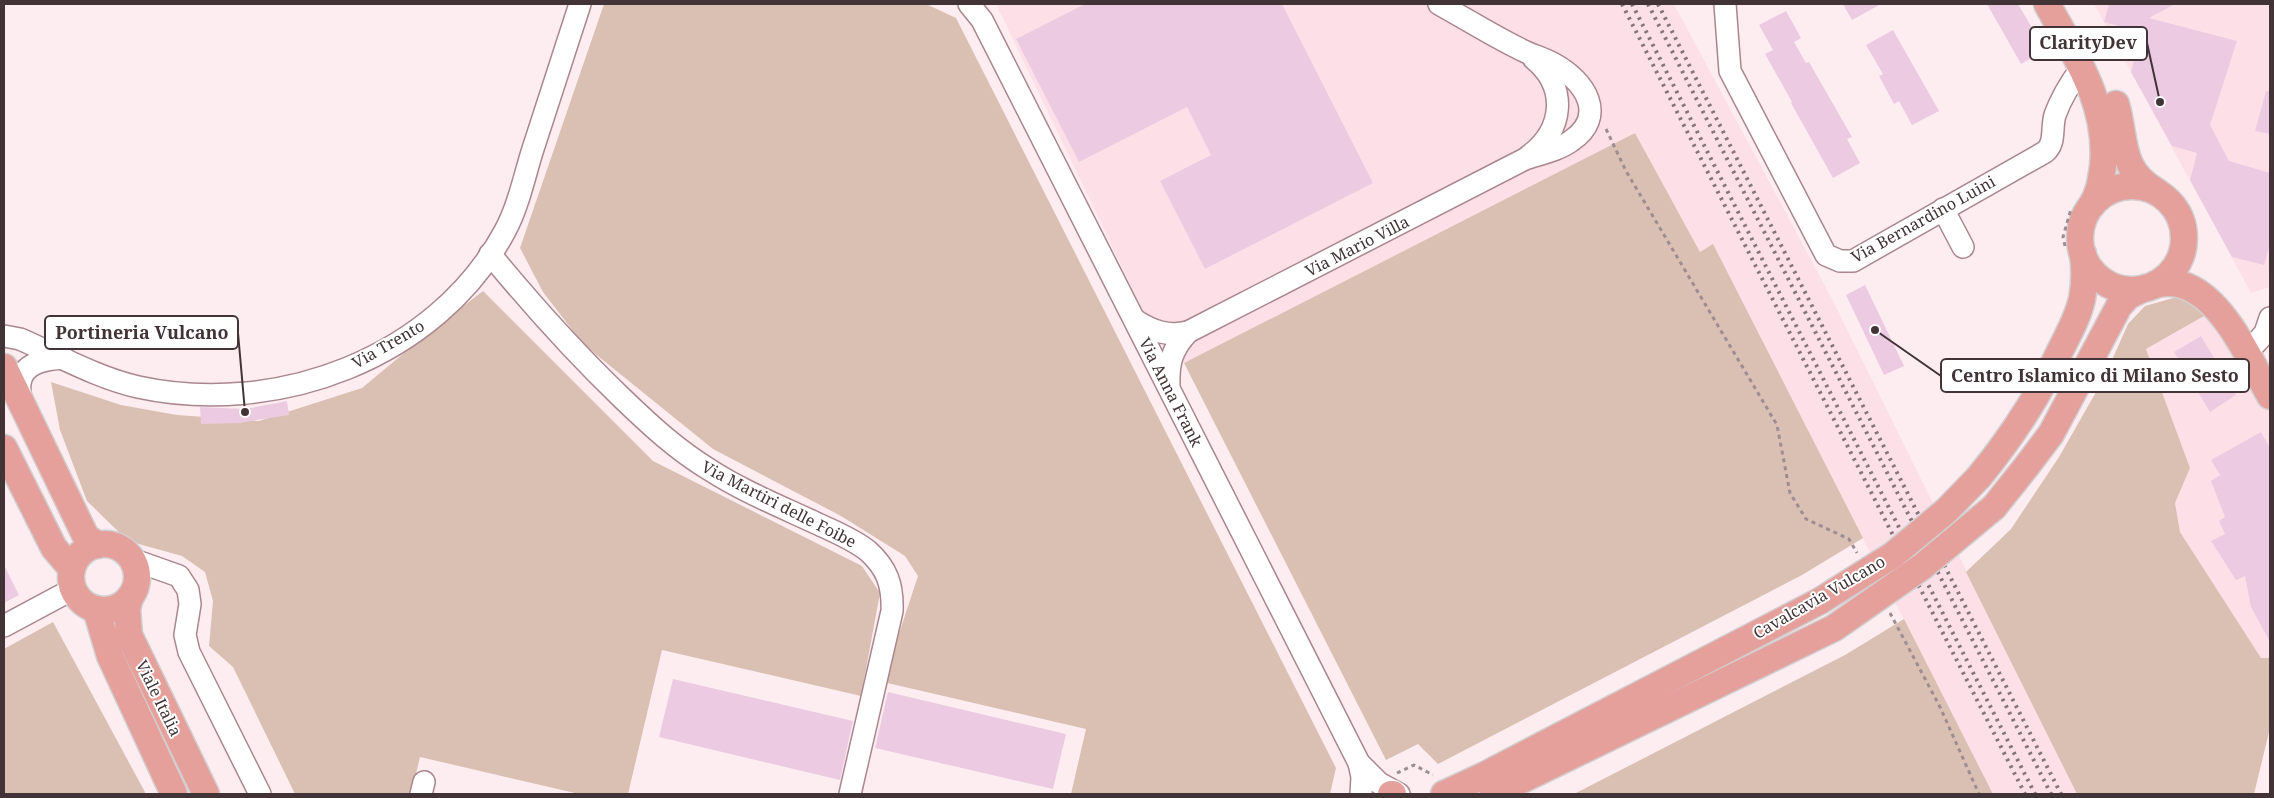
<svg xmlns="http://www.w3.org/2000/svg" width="2274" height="798" viewBox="0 0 2274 798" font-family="'Noto Serif',serif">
<rect width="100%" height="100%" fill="#fdedf1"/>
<g fill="#fde0e7">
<polygon points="996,4 1674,4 1831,297 2077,794 1993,794 1713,245 1700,252 1635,133 1184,363 1146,317"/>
<polygon points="2094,4 2270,4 2270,287 2251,293"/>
<polygon points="2204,316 2229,336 2270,408 2270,658 2261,659 2180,532 2175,503 2190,468 2146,349"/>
</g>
<g fill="#dac0b2">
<polygon points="604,4 926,4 956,18 1336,768 1330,794 1071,794 1086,729 883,682 918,576 905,556 841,516 713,449 583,344 543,292 520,248"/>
<polygon points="1635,133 1700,252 1713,244 1863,538 1802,575 1438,764 1418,744 1386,760 1184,363"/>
<polygon points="483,291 653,461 862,566 880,593 861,696 662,650 628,794 579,794 420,757 411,794 295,794 233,667 209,646 213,601 205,572 182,556 128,541 87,501 60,430 51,382 121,405 177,415 259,421 362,388 427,334"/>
<polygon points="2177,297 2192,305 2204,316 2146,349 2190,468 2175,503 2180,532 2261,658 2270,658 2270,728 2254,794 2077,794 1966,572 2011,529 2059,457 2104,378 2128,324 2145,306"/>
<polygon points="1904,619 1993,794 1574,794 1845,655"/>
<polygon points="53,622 146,794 4,794 4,649"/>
</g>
<g fill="#eccbe2">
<polygon points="1085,4 1282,4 1373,183 1205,269 1160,181 1211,155 1187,107 1079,162 1016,39"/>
<polygon points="1843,4 1881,4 1852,20"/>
<polygon points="1987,4 2018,4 2045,50 2021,64"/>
<polygon points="2109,4 2175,4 2149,18 2237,41 2210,125 2229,161 2270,173 2270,243 2264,265 2232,257 2190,180 2197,153 2172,146 2131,72 2141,32 2104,22"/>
<polygon points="1786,11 1801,38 1794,42 1806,63 1809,62 1852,137 1847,139 1860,163 1833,178 1791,103 1792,102 1765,54 1773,50 1759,25"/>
<polygon points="1893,30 1939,111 1912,125 1899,101 1894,104 1879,76 1883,74 1866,45"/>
<polygon points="2266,91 2270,91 2270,134 2255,131"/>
<polygon points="1865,285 1904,366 1884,375 1846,295"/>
<polygon points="2201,336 2236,395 2210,412 2174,352"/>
<polygon points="287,401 289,415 239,423 201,424 200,407 245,409"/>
<polygon points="2261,432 2270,448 2270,642 2251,607 2245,576 2236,580 2211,541 2225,534 2219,521 2225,517 2211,481 2220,475 2211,460"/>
<polygon points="4,565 19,595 4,603"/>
<polygon points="673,679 853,721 840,780 659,737"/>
<polygon points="888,692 1066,734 1053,789 875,748"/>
</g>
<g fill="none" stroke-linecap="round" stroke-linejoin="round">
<g stroke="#aa868f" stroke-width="24">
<g id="minor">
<polyline points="969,4 982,20 1359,763 1379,783 1399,794"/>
<path d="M 1725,4 L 1730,71 L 1826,255 L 1840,261 L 1853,261 L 2045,152 C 2056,143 2051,128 2055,115 C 2061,98 2071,82 2082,67"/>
<path d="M 1529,156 C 1564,130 1568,87 1534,59"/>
<polyline points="1943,209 1963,247"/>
<path d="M 490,254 C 532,305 575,353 623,399 C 650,425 677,450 710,470 C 744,492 782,507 818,524 C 835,532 853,539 868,551 C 887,568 893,585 892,611 L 850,794"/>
<path d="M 1135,320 C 1152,331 1168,337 1188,332 L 1525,159 C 1540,154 1559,150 1571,141 C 1608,116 1585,81 1554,64 C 1545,59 1535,56 1526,52 C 1496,38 1468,20 1439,4"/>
<path d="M 4,336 L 20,339 C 57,355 98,378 138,387 C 276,417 436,359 505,231 C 518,207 524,178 532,152 C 548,102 564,53 580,4"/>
<polyline points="2256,343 2265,333 2270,318"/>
<path d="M 1169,386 C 1168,363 1172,349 1188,332"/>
<path d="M 21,404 C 21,397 19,390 20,384 C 22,362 47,359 64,358"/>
<polyline points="131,559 179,576 188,590 190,604 185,635 189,652 260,794"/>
<polyline points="4,626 73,589"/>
<polyline points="1359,763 1362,777 1361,794"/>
<polyline points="421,794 424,782"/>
</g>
</g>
<g stroke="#d2cecf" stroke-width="29">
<g id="major">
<path d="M 2047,4 C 2075,55 2109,105 2103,166 C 2101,181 2099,194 2091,206"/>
<path d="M 2116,104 C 2126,139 2119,170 2156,191"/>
<circle cx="2132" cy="238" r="52"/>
<path d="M 2154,285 C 2212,268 2247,356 2270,396"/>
<polyline points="4,367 86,537 98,545"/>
<polyline points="4,448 54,548 72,569"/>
<path d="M 1979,477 C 2012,437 2039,395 2061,349 C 2069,333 2078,317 2082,299 C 2085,284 2085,269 2083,254"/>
<polyline points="1994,507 2026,467 2051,434 2119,306 2128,296 2145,288"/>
<circle cx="104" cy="577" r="33"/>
<polyline points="130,597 127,609 129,635 206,794"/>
<polyline points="96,609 110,656 174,794"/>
<polyline points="1391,794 1393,794"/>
<polyline points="1444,794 1483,776 1820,601"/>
<polyline points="1493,794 1834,628"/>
</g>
</g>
<g stroke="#9d8d91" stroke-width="3" stroke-dasharray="4 4" stroke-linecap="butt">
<polyline points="1606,129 1626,171 1777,425 1790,493 1806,519 1849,539 1857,553"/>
<polyline points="2065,246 2063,237 2071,209"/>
<polyline points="1890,613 1940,707 1979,794"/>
<polyline points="1397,773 1414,765 1433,775"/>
</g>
<use href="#minor" stroke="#fff" stroke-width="21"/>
<use href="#major" stroke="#e5a09b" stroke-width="26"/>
<g stroke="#847578" stroke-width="4" stroke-dasharray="2.5 5" stroke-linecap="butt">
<polyline points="1622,4 2025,794"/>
<polyline points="1632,4 2035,794"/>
<polyline points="1648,4 2051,794"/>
<polyline points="1658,4 2061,794"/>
</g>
<g stroke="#d2cecf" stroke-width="29" stroke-linecap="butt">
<g id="major-bridge">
<polyline points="1820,601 1893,555 1946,511 1979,477"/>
<polyline points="1834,628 1923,566 1994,507"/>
</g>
</g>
<use href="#major-bridge" stroke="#e5a09b" stroke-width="26"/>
</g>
<g text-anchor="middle" stroke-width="4" stroke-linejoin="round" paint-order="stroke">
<g font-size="16" fill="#423336" stroke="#fff">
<text transform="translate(1923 219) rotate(-29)" y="6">Via Bernardino Luini</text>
<text transform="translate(1357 246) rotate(-27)" y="6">Via Mario Villa</text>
<text transform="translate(388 344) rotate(-30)" y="6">Via Trento</text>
<text transform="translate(1171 392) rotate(63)" y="6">Via Anna Frank</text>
<text transform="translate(779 504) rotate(27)" y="6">Via Martiri delle Foibe</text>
<text transform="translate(1819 597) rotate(-30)" y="6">Cavalcavia Vulcano</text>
<text transform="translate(159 698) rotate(64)" y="6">Viale Italia</text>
</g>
</g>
<path fill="none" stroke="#423336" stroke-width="2" d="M2160 102L2147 43M245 412L238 333M1875 330L1941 376"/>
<g fill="#423336" stroke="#fff" stroke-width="2">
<circle cx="2160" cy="102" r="5"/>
<circle cx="245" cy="412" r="5"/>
<circle cx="1875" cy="330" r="5"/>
</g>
<g fill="#fff" stroke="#423336" stroke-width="2">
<rect x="2030" y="27" width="117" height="33" rx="5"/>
<rect x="45" y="316" width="193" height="33" rx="5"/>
<rect x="1941" y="359" width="308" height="33" rx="5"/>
</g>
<g font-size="18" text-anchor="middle" font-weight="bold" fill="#423336">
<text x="2088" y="49">ClarityDev</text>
<text x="142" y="339">Portineria Vulcano</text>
<text x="2095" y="382">Centro Islamico di Milano Sesto</text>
</g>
<rect width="2274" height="798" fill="none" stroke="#423336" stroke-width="10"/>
</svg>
